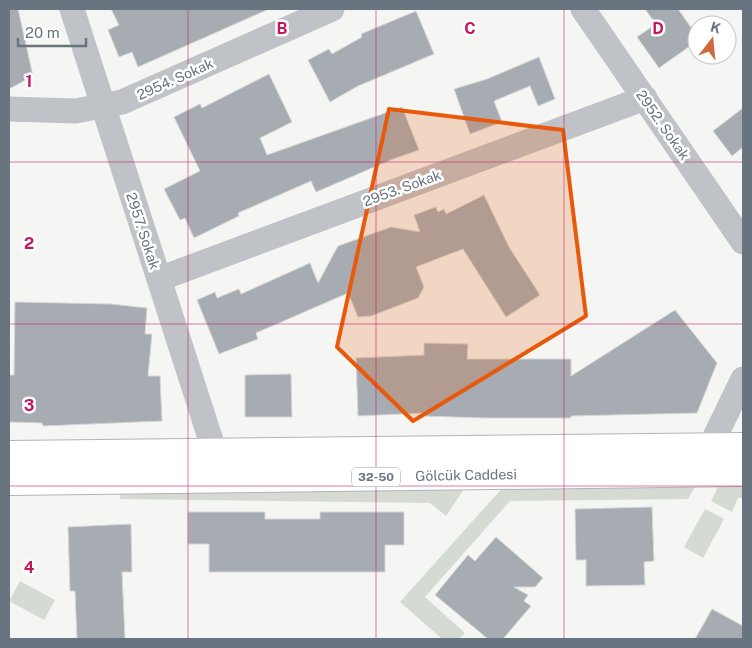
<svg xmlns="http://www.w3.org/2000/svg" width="752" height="648" viewBox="0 0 752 648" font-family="'Public Sans',sans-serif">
<rect width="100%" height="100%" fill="#f5f6f3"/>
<g fill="#d5dad3">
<polygon points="699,480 688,499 510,501 425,597 465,633 459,639 442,639 400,602 505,485"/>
<polygon points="743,482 743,498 738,498 732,512 711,501 720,483"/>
<polygon points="121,485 467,485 446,516 430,503 120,499"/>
<polygon points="705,509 724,519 703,558 684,547"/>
<polygon points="20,581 55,600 44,620 9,601"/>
</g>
<g fill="#a6acb2" stroke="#d7d7d5">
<polygon points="9,9 18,9 33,76 9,89"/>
<polygon points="111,9 269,9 138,67 132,52 119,57 108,30 119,25"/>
<polygon points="645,9 678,9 697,36 697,41 659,68 637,37 656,24"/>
<polygon points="416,11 434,54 358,86 330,102 308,60 329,49 332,54 362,37 361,34"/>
<polygon points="539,57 555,99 538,106 530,86 494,101 502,122 470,134 454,89 487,79"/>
<polygon points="269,74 292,122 260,138 267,155 402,107 419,150 393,159 316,192 311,181 238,213 239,216 194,238 185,218 180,220 164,189 200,171 174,117 200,104 202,108"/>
<polygon points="743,108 743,147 732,156 713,131"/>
<polygon points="484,195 509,247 540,295 506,317 463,249 416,267 424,287 418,298 371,316 358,317 348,293 256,333 258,339 219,354 197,300 215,292 217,298 239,289 241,294 310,263 318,283 338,246 391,227 420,232 414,215 436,207 438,212 444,209 446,214"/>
<polygon points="15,302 111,304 147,308 145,334 152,334 148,376 160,376 162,421 43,426 42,423 9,422 9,375 14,375"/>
<polygon points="675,310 717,363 697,413 571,416 571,418 484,418 423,416 423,413 358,416 356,358 424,355 424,343 468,344 467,359 571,359 571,376"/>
<polygon points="291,374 292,417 245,417 245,375"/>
<polygon points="652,507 654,561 644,562 645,585 586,586 586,560 576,560 575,509"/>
<polygon points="188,512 265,512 265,519 320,519 320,512 404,512 404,545 385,545 385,572 209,572 209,544 188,544"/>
<polygon points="131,524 132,572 122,572 125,639 77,639 75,591 70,591 68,527"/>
<polygon points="496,537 543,578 535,587 514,587 528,595 524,601 531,606 503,639 488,639 435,595 468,555 475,561"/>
<polygon points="712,609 743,626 743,639 695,639"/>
</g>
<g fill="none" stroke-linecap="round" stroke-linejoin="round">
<g stroke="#b1b4b8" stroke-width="30">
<g id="primary">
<polyline points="9,455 743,447"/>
<polyline points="9,481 743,472"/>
</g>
</g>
<g stroke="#bfc2c6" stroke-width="25">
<polyline points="72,9 215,453"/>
<polyline points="583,9 743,242"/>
<polyline points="9,109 76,111 122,102 332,9"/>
<polyline points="159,279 645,98"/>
<polyline points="710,447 743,379"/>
</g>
<use href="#primary" stroke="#fff" stroke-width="28"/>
</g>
<path fill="#e8590c" fill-opacity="0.2" stroke="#e8590c" stroke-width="4" stroke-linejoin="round" d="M 389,109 L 563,130 L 586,316 L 413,421 L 337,347 Z"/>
<path fill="none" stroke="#c2185b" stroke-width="1" stroke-opacity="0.55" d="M 188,9 L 188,639M 376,9 L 376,639M 564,9 L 564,639M 9,162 L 743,162M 9,324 L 743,324M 9,486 L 743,486"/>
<g text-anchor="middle" stroke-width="5" stroke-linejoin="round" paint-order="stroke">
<rect fill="#fff" stroke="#959ea6" stroke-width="1" x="352" y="467.5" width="48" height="19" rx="4"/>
<g font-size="12" font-weight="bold" fill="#687480">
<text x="376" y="481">32-50</text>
</g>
<g font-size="14" fill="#687480" stroke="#fff">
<text transform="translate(175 79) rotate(-24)" y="5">2954. Sokak</text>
<text transform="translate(663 125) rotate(55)" y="5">2952. Sokak</text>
<text transform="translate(402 188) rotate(-20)" y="5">2953. Sokak</text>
<text transform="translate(143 231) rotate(72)" y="5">2957. Sokak</text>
<text transform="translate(466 475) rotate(-1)" y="5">Gölcük Caddesi</text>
</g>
</g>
<g font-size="16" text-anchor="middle" font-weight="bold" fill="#c2185b" stroke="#fff" stroke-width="5" stroke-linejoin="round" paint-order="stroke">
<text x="282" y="34">B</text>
<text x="470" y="34">C</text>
<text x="658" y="34">D</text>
<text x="29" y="87">1</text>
<text x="29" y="249">2</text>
<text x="29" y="411">3</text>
<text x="29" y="573">4</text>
</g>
<rect width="752" height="648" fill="none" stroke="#687480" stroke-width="20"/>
<g transform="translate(712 40) rotate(16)"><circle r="24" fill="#ffffff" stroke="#c3c7cc"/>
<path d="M0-4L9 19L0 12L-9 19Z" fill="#ce693a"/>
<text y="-8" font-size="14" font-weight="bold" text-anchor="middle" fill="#687480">K</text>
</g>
<path d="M18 38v8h68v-8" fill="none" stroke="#687480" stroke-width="2.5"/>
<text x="25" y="38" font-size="15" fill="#687480" stroke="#ffffff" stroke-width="4" paint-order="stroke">20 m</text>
</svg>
